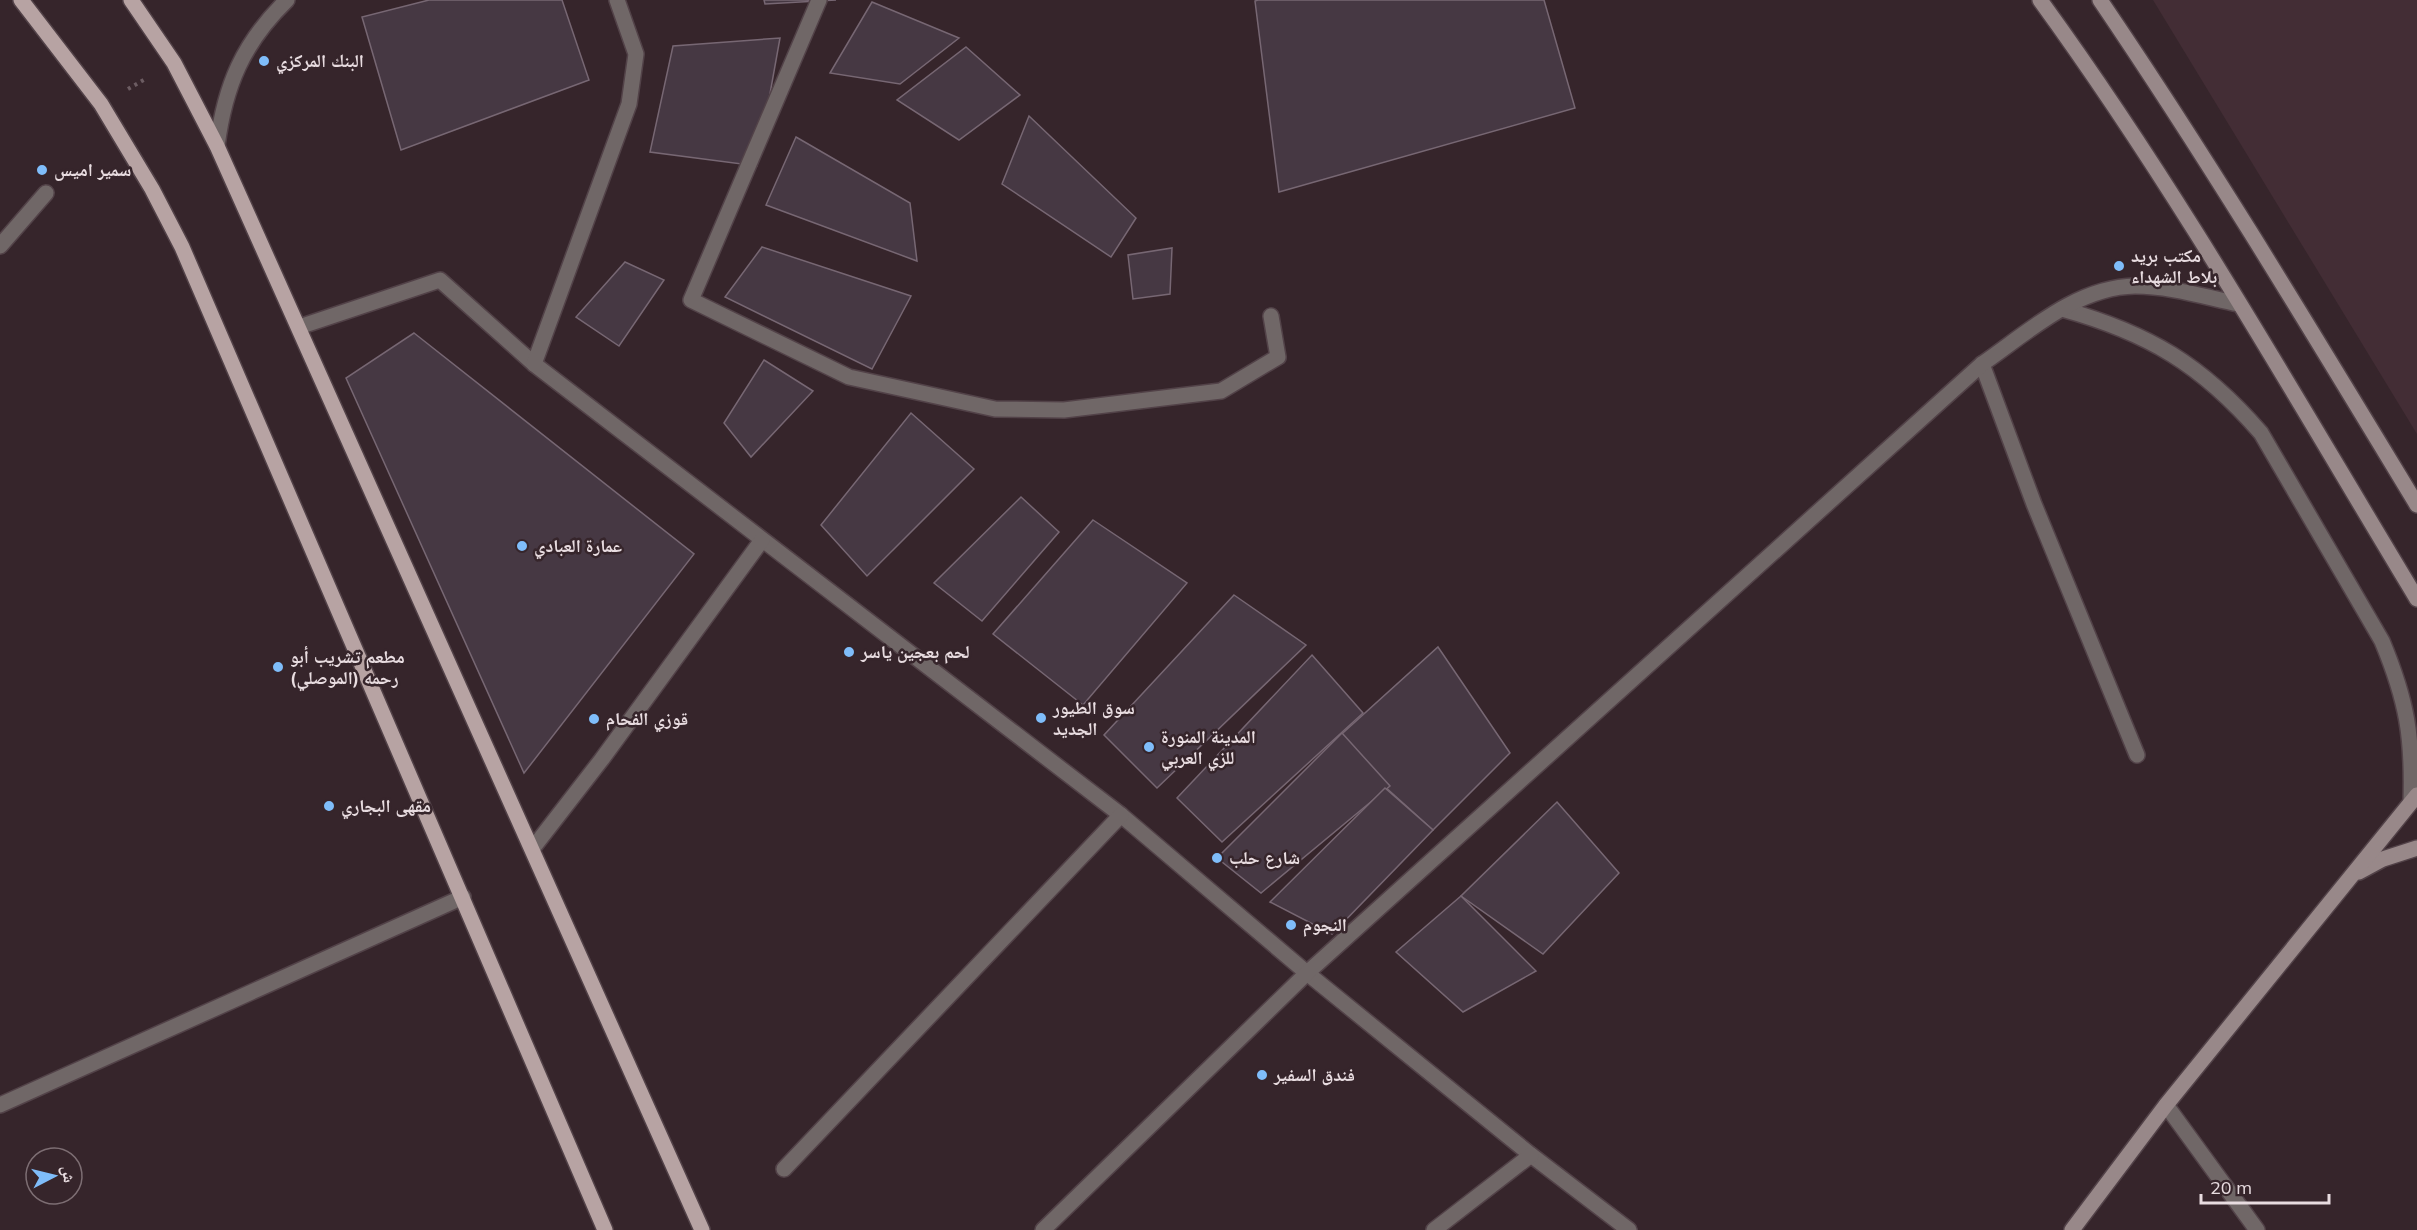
<svg xmlns="http://www.w3.org/2000/svg" width="2417" height="1230" viewBox="0 0 2417 1230" font-family="Mulish,'Noto Naskh Arabic',sans-serif">
<rect width="100%" height="100%" fill="#36252b"/>
<polygon fill="#432d35" points="2153,0 2417,0 2417,434"/>
<g fill="#463843" stroke="#776773" stroke-width="1.5">
<polygon points="429,0 562,0 589,80 401,150 362,17"/>
<polygon points="764,0 836,0 765,4"/>
<polygon points="1258,0 1544,0 1575,108 1279,192 1255,1"/>
<polygon points="872,2 959,38 900,84 830,73"/>
<polygon points="780,38 757,166 650,152 673,46"/>
<polygon points="966,47 1020,95 959,140 897,100"/>
<polygon points="1029,116 1136,218 1111,257 1002,184"/>
<polygon points="796,137 910,203 917,261 766,205"/>
<polygon points="762,247 911,296 872,369 725,297"/>
<polygon points="1172,248 1170,294 1133,299 1128,255"/>
<polygon points="625,262 664,280 619,346 576,317"/>
<polygon points="414,333 694,554 524,773 346,378"/>
<polygon points="764,360 813,391 751,457 724,423"/>
<polygon points="911,413 974,469 867,576 821,525"/>
<polygon points="1021,497 1059,532 982,621 934,583"/>
<polygon points="1093,520 1187,583 1083,705 993,634"/>
<polygon points="1234,595 1306,645 1157,788 1104,735"/>
<polygon points="1438,647 1510,753 1433,830 1334,741"/>
<polygon points="1312,655 1363,713 1222,842 1177,798"/>
<polygon points="1342,733 1390,786 1261,893 1217,858"/>
<polygon points="1385,788 1433,830 1332,934 1270,902"/>
<polygon points="1557,802 1619,873 1543,954 1461,896"/>
<polygon points="1461,896 1536,971 1463,1012 1396,952"/>
</g>
<g fill="none" stroke-linecap="round" stroke-linejoin="round">
<g stroke="#524248" stroke-width="18">
<g id="minor">
<polyline points="819,0 691,300 849,377 995,409 1064,410 1221,391 1278,357 1271,316"/>
<path d="M 217,146 C 225,85 243,43 287,0"/>
<polyline points="0,246 46,193"/>
<path d="M 2062,309 C 2149,333 2202,365 2261,433 L 2382,641 C 2407,701 2413,737 2411,802"/>
<polyline points="299,327 440,280 534,364 1121,815 1307,973 1531,1155 1629,1230"/>
<polyline points="534,364 629,104 636,54 617,0"/>
<polyline points="1982,364 2034,504 2137,755"/>
<polyline points="533,848 602,759 762,540"/>
<polyline points="0,1105 463,897"/>
<polyline points="2166,1105 2257,1230"/>
<polyline points="784,1169 1121,815"/>
<path d="M 1043,1230 L 1307,973 L 1982,364 C 2027,333 2076,287 2135,286 C 2170,286 2205,297 2239,304"/>
<polyline points="1434,1230 1531,1155"/>
</g>
</g>
<g stroke="#524248" stroke-width="18">
<g id="secondary">
<path d="M 2040,0 C 2179,191 2295,397 2417,599"/>
<path d="M 2100,0 C 2212,165 2314,335 2417,505"/>
<polyline points="2359,872 2383,859 2417,848"/>
<polyline points="2072,1230 2166,1105 2417,795"/>
</g>
</g>
<g stroke="#524248" stroke-width="18">
<g id="primary">
<polyline points="21,0 101,104 152,189 182,247 605,1230"/>
<polyline points="131,0 174,63 217,146 702,1230"/>
</g>
</g>
<polyline stroke="#6c5c62" stroke-width="4" stroke-dasharray="3 4.5" stroke-linecap="butt" points="128,89 147,78"/>
<use href="#minor" stroke="#706767" stroke-width="15"/>
<use href="#secondary" stroke="#988889" stroke-width="15"/>
<use href="#primary" stroke="#b7a3a3" stroke-width="15"/>
</g>
<g fill="#7fbdfa" stroke="#36252b" stroke-width="2">
<circle cx="264" cy="61" r="6"/>
<circle cx="42" cy="170" r="6"/>
<circle cx="2119" cy="266" r="6"/>
<circle cx="522" cy="546" r="6"/>
<circle cx="849" cy="652" r="6"/>
<circle cx="278" cy="667" r="6"/>
<circle cx="1041" cy="718" r="6"/>
<circle cx="594" cy="719" r="6"/>
<circle cx="1149" cy="747" r="6"/>
<circle cx="329" cy="806" r="6"/>
<circle cx="1217" cy="858" r="6"/>
<circle cx="1291" cy="925" r="6"/>
<circle cx="1262" cy="1075" r="6"/>
</g>
<g text-anchor="middle" stroke-width="5" stroke-linejoin="round" paint-order="stroke">
<g font-size="18" font-weight="bold" fill="#e8dce0" stroke="#36252b" text-anchor="start">
<text x="276" y="67">البنك المركزي</text>
<text x="54" y="176">سمير اميس</text>
<text x="2131" y="262">مكتب بريد<tspan x="2131" dy="21">بلاط الشهداء</tspan></text>
<text x="534" y="552">عمارة العبادي</text>
<text x="861" y="658">لحم بعجين ياسر</text>
<text x="290" y="663">مطعم تشريب أبو<tspan x="290" dy="21">رحمه (الموصلي)</tspan></text>
<text x="1053" y="714">سوق الطيور<tspan x="1053" dy="21">الجديد</tspan></text>
<text x="606" y="725">قوزي الفحام</text>
<text x="1161" y="743">المدينة المنورة<tspan x="1161" dy="21">للزي العربي</tspan></text>
<text x="341" y="812">مقهى البجاري</text>
<text x="1229" y="864">شارع حلب</text>
<text x="1303" y="931">النجوم</text>
<text x="1274" y="1081">فندق السفير</text>
</g>
</g>
<g transform="translate(54 1176) rotate(83)"><circle r="28" fill="#36252b" stroke="#7d6e73" stroke-width="1.5"/>
<path d="M0-4.5L10 22L0 15L-10 22Z" fill="#7fbdfa"/>
<text y="-9" font-size="16" font-weight="bold" text-anchor="middle" fill="#e8dce0">ش</text>
</g>
<path d="M2201 1194v9h128v-9" fill="none" stroke="#e8dce0" stroke-width="3"/>
<text x="2210" y="1194" font-size="18" fill="#e8dce0" stroke="#36252b" stroke-width="4.5" paint-order="stroke">20 m</text>
</svg>
